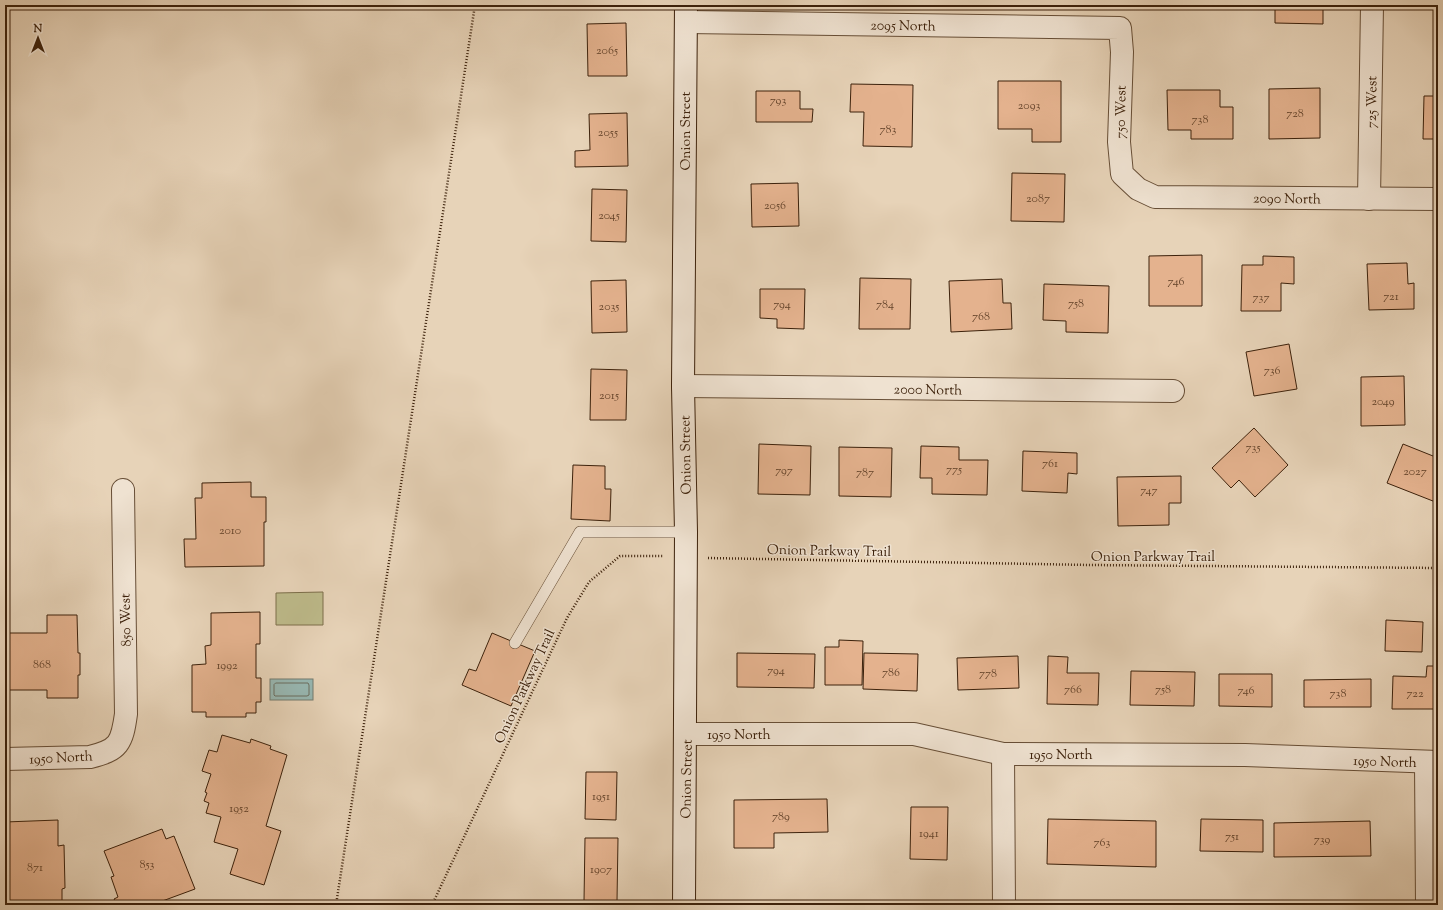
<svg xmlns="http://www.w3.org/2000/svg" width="1443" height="910" viewBox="0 0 1443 910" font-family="'Sorts Mill Goudy',serif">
<rect width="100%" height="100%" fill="#e7d3b8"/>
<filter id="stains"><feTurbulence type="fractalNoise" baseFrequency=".005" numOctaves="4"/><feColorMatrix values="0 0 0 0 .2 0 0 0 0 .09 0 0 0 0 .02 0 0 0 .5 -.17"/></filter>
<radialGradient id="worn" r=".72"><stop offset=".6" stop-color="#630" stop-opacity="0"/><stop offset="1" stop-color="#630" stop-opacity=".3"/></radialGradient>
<polygon fill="#bdba8a" stroke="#7c6e4a" points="323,592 323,625 276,625 276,593"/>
<rect fill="#97b7b2" stroke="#737b6f" x="270" y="679" width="43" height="21"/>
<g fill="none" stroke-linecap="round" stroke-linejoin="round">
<polygon stroke="#6a6c5e" stroke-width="1" points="276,683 308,683 309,685 309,695 307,696 275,696 274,695 274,685"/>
</g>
<g fill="#e4b28e" stroke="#3c210b">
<polygon points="1275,5 1323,5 1323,24 1275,23"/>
<polygon points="626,23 627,76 588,76 587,24"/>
<polygon points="998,81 1061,81 1061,142 1032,142 1032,129 998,129"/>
<polygon points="851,84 913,85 912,147 863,146 864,112 850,112"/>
<polygon points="1320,88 1320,138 1269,139 1269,89"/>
<polygon points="1167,90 1220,90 1220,107 1233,107 1233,139 1191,139 1191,130 1168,130"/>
<polygon points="756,91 800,91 800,109 813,109 812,122 756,122"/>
<polygon points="1424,96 1438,96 1438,139 1423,139"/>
<polygon points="627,113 628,166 575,167 575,151 590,150 589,114"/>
<polygon points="1012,173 1065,174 1064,222 1011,221"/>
<polygon points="798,183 799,226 752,227 751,184"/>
<polygon points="592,189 627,190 626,242 591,241"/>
<polygon points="1202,255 1202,306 1149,306 1149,256"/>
<polygon points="1263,256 1294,257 1294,284 1281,283 1281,311 1241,311 1242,265 1263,265"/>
<polygon points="1407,263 1408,284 1414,283 1414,309 1369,310 1367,264"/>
<polygon points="860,278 911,279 910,329 859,329"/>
<polygon points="1002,279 1003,303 1011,303 1012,329 951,332 949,281"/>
<polygon points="626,280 627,332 592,333 591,281"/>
<polygon points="1044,284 1109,286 1108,333 1066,332 1066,321 1043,320"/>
<polygon points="760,289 805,289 804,329 777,328 777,319 760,318"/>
<polygon points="1289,344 1297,389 1254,396 1246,352"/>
<polygon points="591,369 627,370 626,420 590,420"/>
<polygon points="1404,376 1405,425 1361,426 1361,377"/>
<polygon points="1254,428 1288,465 1255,497 1239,480 1231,488 1212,468"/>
<polygon points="759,444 811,446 810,495 758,494"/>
<polygon points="1403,444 1438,458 1438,503 1387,483"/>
<polygon points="921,446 959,447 959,460 988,460 987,495 932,494 932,478 920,478"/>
<polygon points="839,447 892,448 891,497 839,496"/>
<polygon points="1023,451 1077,453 1077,474 1068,473 1067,493 1022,491"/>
<polygon points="573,465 605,466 605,489 611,489 610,521 571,519"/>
<polygon points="1181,476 1181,503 1169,503 1169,525 1118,526 1117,477"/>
<polygon points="251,482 251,497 266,497 266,522 264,522 264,566 185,567 184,539 196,539 195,498 202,498 202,483"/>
<polygon points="260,612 260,644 256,644 256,678 261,678 261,702 256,702 256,713 246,713 246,717 206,717 206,712 192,712 192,665 206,664 205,646 211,645 211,613"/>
<polygon points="47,615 77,615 78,653 80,653 80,675 78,675 78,698 47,698 47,690 5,690 5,633 47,633"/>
<polygon points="1386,620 1423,622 1422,652 1385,651"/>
<polygon points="492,633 535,651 511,706 462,685 469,669 476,671"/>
<polygon points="839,640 863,641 862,685 825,685 825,647 839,647"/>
<polygon points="737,653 815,654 814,688 737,687"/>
<polygon points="864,653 918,654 917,691 863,689"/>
<polygon points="1018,656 1019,688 958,690 957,658"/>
<polygon points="1048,656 1068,657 1067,673 1099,673 1098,705 1047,704"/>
<polygon points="1427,666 1438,666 1438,709 1392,709 1393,676 1426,677"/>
<polygon points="1131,671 1195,672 1194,706 1130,705"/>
<polygon points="1219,674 1272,674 1272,707 1219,706"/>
<polygon points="1371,679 1371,707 1304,707 1304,680"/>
<polygon points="222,735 250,743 251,739 271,746 270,749 287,755 266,826 281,831 264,885 230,874 238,849 214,842 221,817 206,813 209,803 204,801 207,793 205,792 211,774 202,771 209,750 217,752"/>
<polygon points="586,772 617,772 616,820 585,819"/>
<polygon points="827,799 828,832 774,833 774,848 734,848 734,800"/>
<polygon points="911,807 948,807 947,860 910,859"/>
<polygon points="1048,819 1156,821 1156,867 1047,864"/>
<polygon points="1201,819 1263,820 1263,852 1200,851"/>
<polygon points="58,820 58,846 64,845 65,888 62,889 62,901 47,901 47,905 16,905 16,901 5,902 5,822"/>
<polygon points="1370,821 1371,856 1274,857 1274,823"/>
<polygon points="162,829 166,839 174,836 195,889 157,903 157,905 117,905 114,899 118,897 111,877 114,876 104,851"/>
<polygon points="585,838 618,838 617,901 584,901"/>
</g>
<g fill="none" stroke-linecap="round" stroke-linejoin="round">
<g stroke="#674e36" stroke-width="12">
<polyline id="lane" points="515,643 580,532 686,532"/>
</g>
<g stroke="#674e36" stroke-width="24">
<g id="street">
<polyline points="686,22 1120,28 1122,52 1119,142 1122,174 1138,189 1155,197 1438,199"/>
<polyline points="1369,199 1372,5"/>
<polyline points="683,386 1173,391"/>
<polyline points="686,734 914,734 1003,754 1245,755 1438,762"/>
<polyline points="1003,754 1004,905"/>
<path d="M 5,759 L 90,757 C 119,750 122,743 126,714 L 123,490"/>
<polyline points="1426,762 1427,905"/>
</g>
</g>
<g stroke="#3c210b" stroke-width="24">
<polyline id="secondary" points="684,905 686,532 683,386 686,5"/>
</g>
<g stroke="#3c210b" stroke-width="2.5" stroke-dasharray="1 2" stroke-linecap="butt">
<polyline points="708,558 1090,565 1438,568"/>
<polyline points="336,905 475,5"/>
<polyline points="432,905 567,618 589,582 620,556 664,556"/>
</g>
<use href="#lane" stroke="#efe2d1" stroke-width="11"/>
<use href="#street" stroke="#efe2d1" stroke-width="22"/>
<use href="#secondary" stroke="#efe2d1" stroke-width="22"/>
</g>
<g text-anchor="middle" stroke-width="3" stroke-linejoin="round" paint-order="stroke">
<g font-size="12" fill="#66452c">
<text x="607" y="54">2065</text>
<text x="778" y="104">793</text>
<text x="1029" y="109">2093</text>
<text x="1295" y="117">728</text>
<text x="1200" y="123">738</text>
<text x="888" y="133">783</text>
<text x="608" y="136">2055</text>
<text x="1038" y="202">2087</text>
<text x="775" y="209">2056</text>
<text x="609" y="219">2045</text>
<text x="1176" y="285">746</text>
<text x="1391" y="300">721</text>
<text x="1261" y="301">737</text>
<text x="1076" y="307">758</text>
<text x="782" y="308">794</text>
<text x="885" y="308">784</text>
<text x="609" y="310">2035</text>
<text x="981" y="320">768</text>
<text x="1272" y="374">736</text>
<text x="609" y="399">2015</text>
<text x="1383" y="405">2049</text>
<text x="1253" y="451">735</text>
<text x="1050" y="467">761</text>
<text x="954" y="473">775</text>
<text x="784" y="474">797</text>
<text x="1415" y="475">2027</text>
<text x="865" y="476">787</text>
<text x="1149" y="494">747</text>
<text x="230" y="534">2010</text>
<text x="42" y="668">868</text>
<text x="227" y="669">1992</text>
<text x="776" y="674">794</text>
<text x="891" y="676">786</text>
<text x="988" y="677">778</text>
<text x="1073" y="693">766</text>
<text x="1163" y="693">758</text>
<text x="1246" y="694">746</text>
<text x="1338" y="697">738</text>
<text x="1415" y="697">722</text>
<text x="601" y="800">1951</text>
<text x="239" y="812">1952</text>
<text x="781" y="820">789</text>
<text x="929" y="837">1941</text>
<text x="1232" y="840">751</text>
<text x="1322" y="843">739</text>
<text x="1102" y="846">763</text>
<text x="147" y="868">853</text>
<text x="35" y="871">871</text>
<text x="601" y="873">1907</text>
</g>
<g font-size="14" fill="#3c210b" stroke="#efe2d1">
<text transform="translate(903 25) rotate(1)" y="5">2095 North</text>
<text transform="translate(1371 102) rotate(-89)" y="5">725 West</text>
<text transform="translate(1120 112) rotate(-89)" y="5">750 West</text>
<text transform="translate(685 131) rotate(-90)" y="5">Onion Street</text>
<text transform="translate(1287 198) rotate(1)" y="5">2090 North</text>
<text transform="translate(928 389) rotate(1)" y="5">2000 North</text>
<text transform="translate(685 455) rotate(-91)" y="5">Onion Street</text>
<text transform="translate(829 550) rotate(1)" y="5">Onion Parkway Trail</text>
<text x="1153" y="561">Onion Parkway Trail</text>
<text transform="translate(125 620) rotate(-91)" y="5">850 West</text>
<text transform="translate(524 686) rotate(-65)" y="5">Onion Parkway Trail</text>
<text x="739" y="739">1950 North</text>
<text x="1061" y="759">1950 North</text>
<text transform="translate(61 757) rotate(-3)" y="5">1950 North</text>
<text transform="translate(1385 761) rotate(2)" y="5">1950 North</text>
<text transform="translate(686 779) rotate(-89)" y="5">Onion Street</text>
</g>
</g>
<rect width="1443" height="910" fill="none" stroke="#e7d3b8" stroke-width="20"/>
<rect x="6" y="6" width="1431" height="898" fill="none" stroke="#3c210b" stroke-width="2"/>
<rect x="10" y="10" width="1423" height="890" fill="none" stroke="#3c210b"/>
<g transform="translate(38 38)" stroke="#efe2d1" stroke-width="3" paint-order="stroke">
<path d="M0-3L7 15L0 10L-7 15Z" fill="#3c210b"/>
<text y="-6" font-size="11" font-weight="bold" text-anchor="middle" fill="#3c210b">N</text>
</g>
<rect width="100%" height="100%" filter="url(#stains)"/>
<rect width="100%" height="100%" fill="url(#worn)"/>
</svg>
